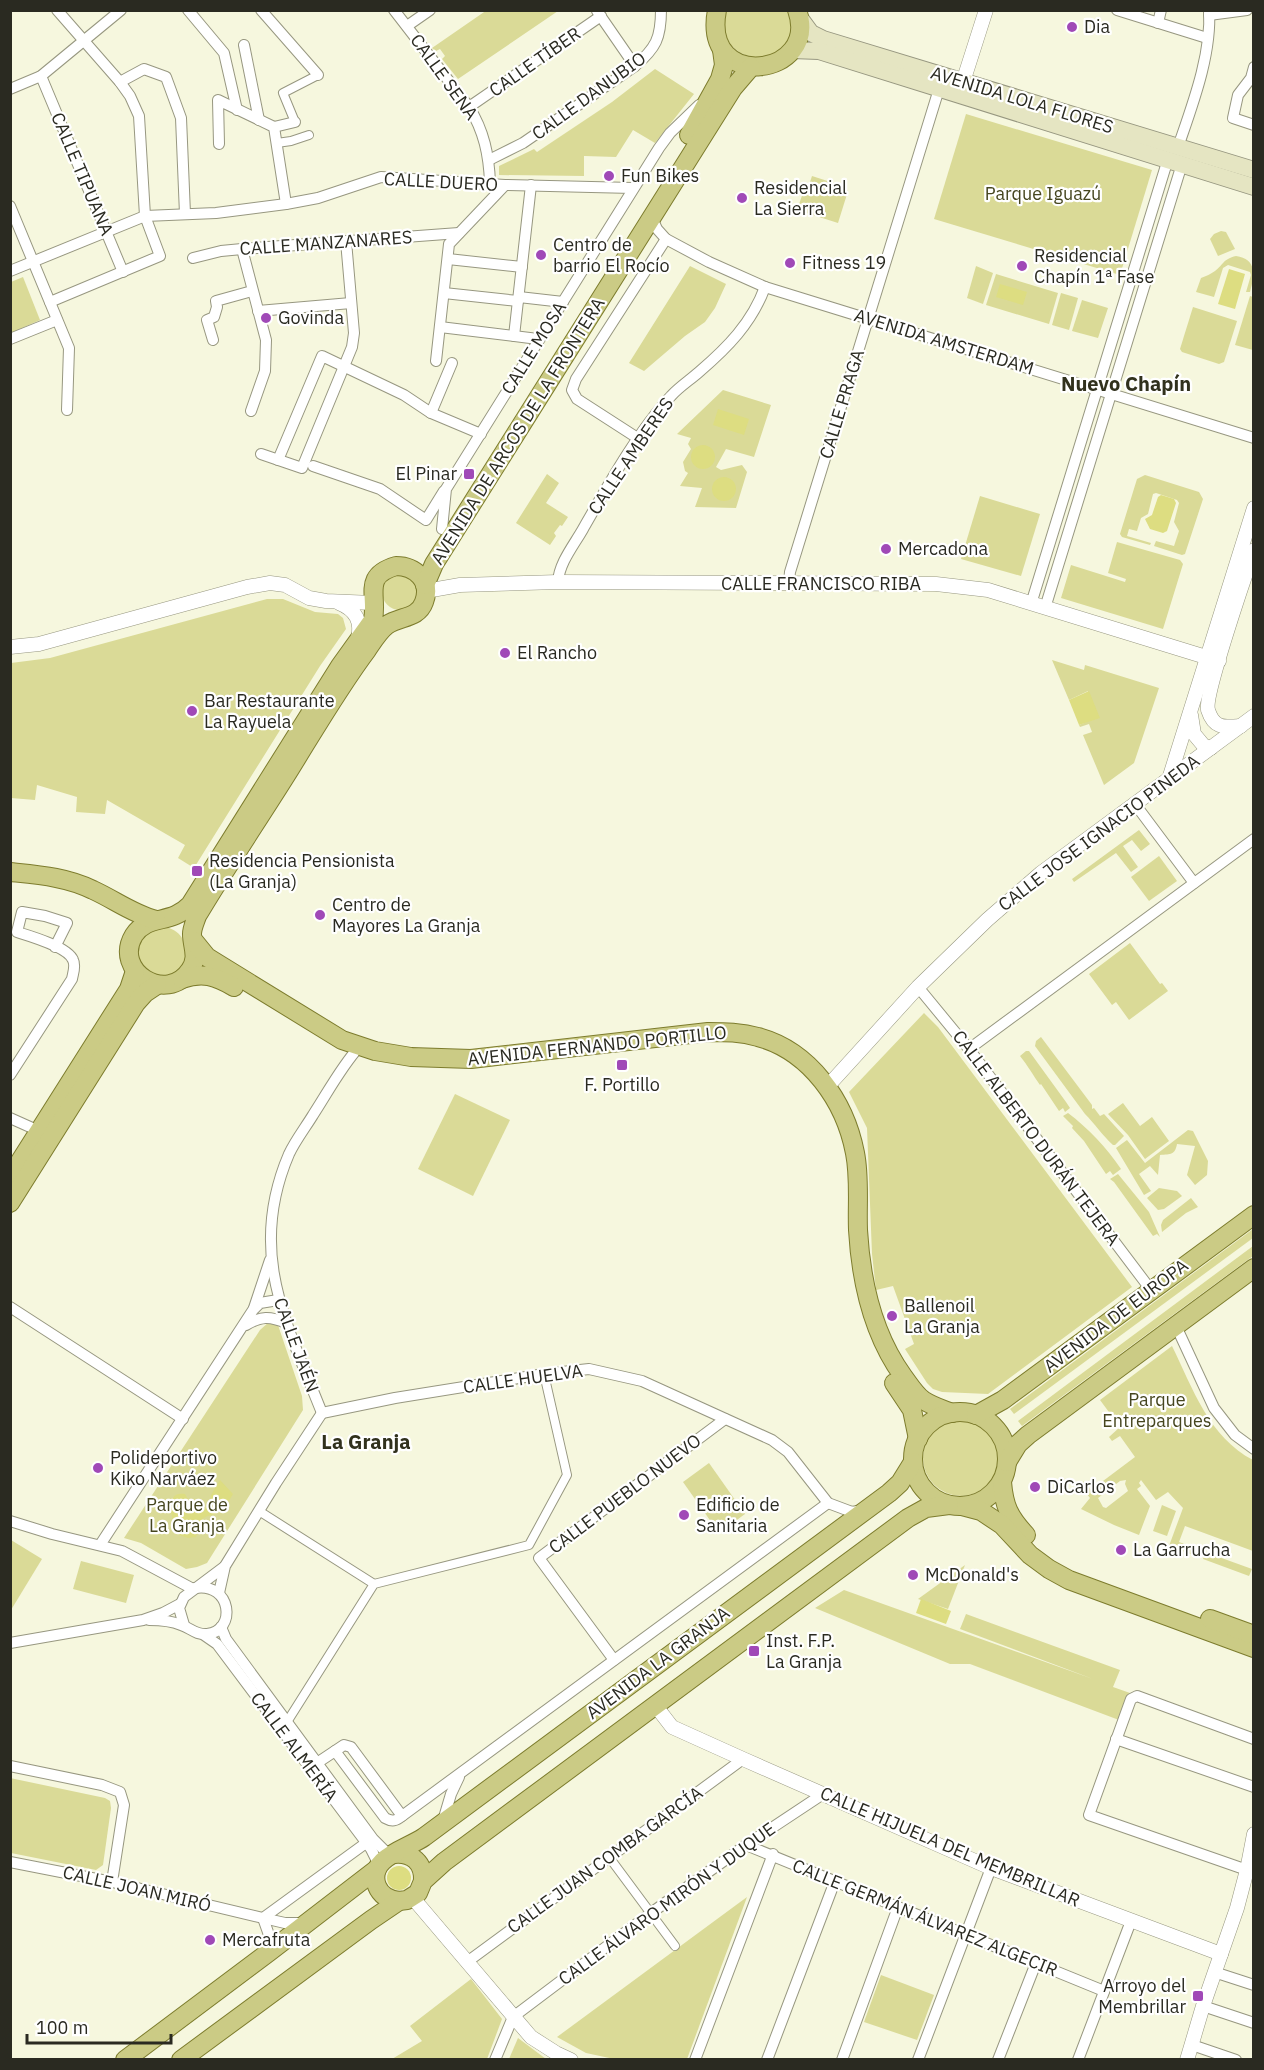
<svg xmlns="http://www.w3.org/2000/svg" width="1264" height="2070" viewBox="0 0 1264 2070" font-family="'IBM Plex Sans',sans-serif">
<rect width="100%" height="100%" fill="#f6f7de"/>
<g fill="#dada97" fill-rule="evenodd">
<polygon points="487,10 558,11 458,79 442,59 445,56 440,49 436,51 432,48"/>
<path d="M 727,10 L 788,11 C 789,15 791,20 791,25 C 792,62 738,70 725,34 C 723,26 723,18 727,10 Z"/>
<polygon points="655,69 694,94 655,143 633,130 616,157 584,156 584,176 499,175 499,166 534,149 537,152 612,102"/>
<polygon points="966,114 1152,170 1120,275 934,219"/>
<polygon points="812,176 843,186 842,189 848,191 838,223 797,210 805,187 808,188"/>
<polygon points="1221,231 1226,232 1235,249 1218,256 1210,239 1214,234"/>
<path d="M 1236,256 C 1257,259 1255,275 1250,292 L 1246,292 L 1251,275 L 1250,272 L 1228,265 L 1223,268 L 1214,297 L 1196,292 L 1201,278 C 1206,276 1211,274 1215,271 C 1224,264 1223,259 1236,256 Z"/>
<polygon points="690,266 726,284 715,308 705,322 685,336 644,371 629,363"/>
<polygon points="976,266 993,273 983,304 967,298"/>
<polygon points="996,274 1058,293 1049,324 986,305"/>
<polygon points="23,277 40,320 11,333 11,282"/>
<polygon points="1061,293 1078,298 1069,330 1052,325"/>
<polygon points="1250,296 1253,297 1253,350 1235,345"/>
<polygon points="1082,300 1108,308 1098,338 1072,331"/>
<polygon points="1193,307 1237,321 1224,362 1219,364 1182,352 1180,349"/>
<polygon points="723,390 771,405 754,457 726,449 716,467 721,470 742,465 747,472 736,508 695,507 702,488 680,486 688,473 685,471 683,462 691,449 688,444 691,438 677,434"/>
<polygon points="547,474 559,483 546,503 568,517 562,526 560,525 554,533 556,536 550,545 516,523"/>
<polygon points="1145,475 1199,492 1203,499 1185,554 1182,555 1154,546 1156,541 1174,546 1179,531 1174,522 1179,503 1177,500 1156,493 1153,494 1148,514 1141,518 1137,531 1129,529 1127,536 1151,543 1150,545 1122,537 1120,534 1137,479"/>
<polygon points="980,496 1040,514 1021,576 961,559"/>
<polygon points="1117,542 1180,560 1183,564 1163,629 1061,598 1071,565 1125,582 1126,579 1108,573"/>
<circle cx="400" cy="592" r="18"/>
<polygon points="267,599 283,599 315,612 338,614 343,618 346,629 320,666 194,868 178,858 185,845 107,800 105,814 76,812 77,797 37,785 35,800 11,798 11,663 50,658"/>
<polygon points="1052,660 1084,670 1085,665 1159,688 1134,763 1104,785 1083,735 1092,732 1089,724 1080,727 1079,725 1091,720 1088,691 1069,700"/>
<polygon points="1139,830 1150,844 1141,851 1132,840 1123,846 1138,867 1131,872 1116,853 1074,882 1072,879"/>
<polygon points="1159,856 1177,881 1149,901 1131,877"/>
<path d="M 166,927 C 184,932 185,943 188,960 L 177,975 L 159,979 L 138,963 C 138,938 140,933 166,927 Z"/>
<polygon points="1130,943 1160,984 1162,983 1168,991 1129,1020 1116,1002 1112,1005 1089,974"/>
<polygon points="924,1013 938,1027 1132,1287 988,1394 942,1392 933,1389 927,1383 905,1349 914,1344 893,1286 876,1290 872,1254 867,1128 849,1092"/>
<path d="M 1041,1037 L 1092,1105 L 1092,1109 L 1094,1108 L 1100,1116 L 1104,1114 L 1124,1136 L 1115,1145 L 1113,1145 C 1102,1135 1095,1124 1085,1114 L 1035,1046 L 1036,1041 Z"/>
<path d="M 1026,1051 L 1029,1051 L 1066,1102 L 1070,1108 L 1065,1112 L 1063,1108 L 1059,1111 L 1041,1084 L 1040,1085 C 1033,1075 1028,1066 1020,1056 Z"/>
<polygon points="455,1094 510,1120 473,1196 418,1169"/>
<polygon points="1123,1103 1140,1126 1152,1117 1169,1141 1145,1159 1128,1135 1108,1114"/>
<path d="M 1068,1113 C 1088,1128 1107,1148 1121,1169 L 1113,1175 L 1110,1171 L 1106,1174 L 1084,1141 L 1072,1128 L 1073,1126 L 1063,1116 Z"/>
<path d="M 1188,1130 L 1193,1131 L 1208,1161 L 1207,1175 L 1195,1185 L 1187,1175 L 1195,1146 L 1177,1144 C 1175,1155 1171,1154 1160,1155 L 1158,1175 L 1150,1166 L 1139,1174 L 1151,1191 L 1144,1195 L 1116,1148 L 1127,1140 L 1145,1163 Z"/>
<polygon points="1118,1174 1149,1212 1160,1237 1157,1234 1153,1236 1114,1182 1110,1179"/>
<polygon points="1159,1188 1177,1191 1182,1196 1164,1209 1158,1210 1147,1198"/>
<polygon points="1191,1198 1198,1207 1186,1213 1162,1232 1161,1225 1163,1220"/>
<polygon points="1253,1229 1253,1238 1014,1414 1010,1409"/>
<polygon points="1253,1246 1253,1256 1022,1426 1018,1421"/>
<polygon points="269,1322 278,1325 302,1396 303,1410 207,1563 197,1567 186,1569 141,1543 124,1538 260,1330"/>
<path d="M 1172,1346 C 1193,1389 1209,1437 1253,1460 L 1253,1551 L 1185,1526 L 1179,1542 L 1201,1550 L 1198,1557 L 1169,1546 L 1183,1508 L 1168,1492 L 1156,1500 L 1141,1480 L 1139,1483 L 1141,1486 L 1137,1489 L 1150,1506 L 1139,1535 L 1114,1525 L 1081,1509 L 1090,1498 L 1080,1485 L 1084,1481 L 1091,1490 L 1135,1457 L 1120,1436 L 1112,1441 L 1109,1437 L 1120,1427 L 1100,1400 ZM 1126,1480 L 1125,1484 L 1128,1491 L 1106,1508 L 1103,1507 L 1098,1498 L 1120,1481 Z"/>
<circle cx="961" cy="1458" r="38"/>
<polygon points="709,1463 745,1514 719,1533 683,1482"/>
<polygon points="1162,1505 1176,1511 1167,1536 1153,1531"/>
<polygon points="11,1540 42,1559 11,1610"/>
<polygon points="1205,1552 1252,1569 1249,1576 1203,1559"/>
<polygon points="81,1561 134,1575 126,1603 73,1589"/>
<polygon points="965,1565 948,1609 918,1599"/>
<polygon points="844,1590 1093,1679 960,1629 966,1614 1120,1670 1113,1687 1130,1693 1119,1720 970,1664 950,1664 815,1608"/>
<polygon points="10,1778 105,1798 110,1801 111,1808 103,1865 96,1870 11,1853"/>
<polygon points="747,1897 687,2059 614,2059 586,2053 557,2037"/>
<polygon points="881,1975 934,1995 917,2040 864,2022"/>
<polygon points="471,1979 502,2019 487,2059 392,2059 422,2041 410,2026"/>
<polygon points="518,2038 546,2059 509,2059"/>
</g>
<g fill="#dddd81">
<polygon points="1229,269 1245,274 1235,309 1218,304"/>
<polygon points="1000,284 1027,292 1023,305 996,297"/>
<polygon points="718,409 749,419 744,435 713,425"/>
<circle cx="703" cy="457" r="12"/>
<circle cx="724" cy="489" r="12"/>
<polygon points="1161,495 1174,499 1176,503 1167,531 1163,533 1150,529 1145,519 1152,515 1158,497"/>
<polygon points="1089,691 1100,718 1079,725 1069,700"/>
<path d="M 220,1480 L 233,1494 L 223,1511 C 201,1520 204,1511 196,1537 L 188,1538 L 179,1535 C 172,1524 162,1490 185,1494 L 193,1508 L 204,1510 L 210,1505 L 211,1495 Z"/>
<polygon points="921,1599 951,1611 946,1624 916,1613"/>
<circle cx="399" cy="1878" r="12"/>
</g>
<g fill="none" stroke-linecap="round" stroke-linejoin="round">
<g stroke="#979780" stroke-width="10">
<g id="pedestrian">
<polyline points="295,122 283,93 318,75"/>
<polyline points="277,143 291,141 309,135"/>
<polyline points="259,1511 374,1584"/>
<polyline points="287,1722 374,1584 529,1545 567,1475 544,1374"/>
<polyline points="609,1857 675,1946"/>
</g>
</g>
<g stroke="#979780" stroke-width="12">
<g id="minor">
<polyline points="188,10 224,53 237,110"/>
<polyline points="261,10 318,75"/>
<path d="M 394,10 L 469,107 C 484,131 489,155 490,183"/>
<polyline points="1117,10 1207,38"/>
<polyline points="597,11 635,66"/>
<polyline points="1209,15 1247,10"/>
<polyline points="1158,23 1161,10"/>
<polyline points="407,26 430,10"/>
<polyline points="244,45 259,120"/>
<polyline points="1254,67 1251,78 1238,95 1233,118 1254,125"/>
<polyline points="41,76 123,272"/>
<polyline points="120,82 144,69 166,77 181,118 185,214"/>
<polyline points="10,89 41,76 121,10"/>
<polyline points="469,107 601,16"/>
<polyline points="274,127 295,122"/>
<polyline points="219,144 218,100 274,127 286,204"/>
<path d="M 1178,147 C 1192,106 1212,54 1209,10"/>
<path d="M 489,160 L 523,143 L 635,66 C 656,48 661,38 661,10"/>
<polyline points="10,206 69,348 67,410"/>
<polyline points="652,218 657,229 666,239 709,262 765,287 1254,438"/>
<polyline points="242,249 266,340 265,371 251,411"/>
<polyline points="193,258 221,251 242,249 459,233"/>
<polyline points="448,259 522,267"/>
<polyline points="10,271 145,216 216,213 286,204 318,198 381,177 505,185 633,188"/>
<polyline points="444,293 518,301"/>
<polyline points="519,297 563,302"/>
<polyline points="50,302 160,256 145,216 139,116 130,96 120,82 57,10"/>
<polyline points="258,311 351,303"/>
<polyline points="440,327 538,339"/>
<polyline points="514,336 531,185"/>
<polyline points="10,339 57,320"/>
<polyline points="213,340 207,320 214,317 217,307 216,301 252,291"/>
<polyline points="436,361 449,244 505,185"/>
<polyline points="431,413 452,363"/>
<polyline points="639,439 577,399 572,390 576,379 666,239"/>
<polyline points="261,454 302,468 352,347 354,333 346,241"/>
<polyline points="278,460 322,356 404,395 431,413 481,434"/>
<polyline points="313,466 380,489 426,520 444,491"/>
<polyline points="442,529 446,489 659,148 670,133 699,105"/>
<path d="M 558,582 C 559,563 574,545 583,529 C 607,487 638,431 671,396 C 679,387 690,380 699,372 C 727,348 752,323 765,287"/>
<polyline points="789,582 790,572 939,89"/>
<polyline points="1031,604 1168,159"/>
<polyline points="1045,608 1182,164"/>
<polyline points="1135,804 1194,883"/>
<polyline points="918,987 969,1049 1151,1290"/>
<polyline points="969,1049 1254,839"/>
<path d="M 10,1075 L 72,979 C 73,973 76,966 73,960 C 68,947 30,936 17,932 L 22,912 L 45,916 L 67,923 L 55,947"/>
<polyline points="10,1118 39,1131"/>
<polyline points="10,1307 183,1419"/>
<polyline points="254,1308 270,1260"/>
<path d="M 246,1325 C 261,1316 270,1316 286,1323"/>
<polyline points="1176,1326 1214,1408 1235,1435 1254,1449"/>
<polyline points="322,1413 395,1398 544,1374 589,1369 642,1381 772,1440 788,1452 828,1503 852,1512 863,1510"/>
<path d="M 322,1413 C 286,1322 247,1252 289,1154 C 295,1141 305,1128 313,1115 C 328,1092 341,1067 359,1047"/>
<polyline points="10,1521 52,1534 122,1551 193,1589"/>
<polyline points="100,1545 253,1310 260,1303 278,1300"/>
<polyline points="219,1593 225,1566 276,1483 322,1413"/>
<path d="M 149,1620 C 160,1620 172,1621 181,1625 C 191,1628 195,1635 207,1634 C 237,1631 232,1582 195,1588"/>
<polyline points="184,1625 179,1608 184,1597 224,1567"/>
<polyline points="221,1627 226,1639 373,1839 389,1855"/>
<polyline points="204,1635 217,1644 371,1849 379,1865"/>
<polyline points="10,1643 143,1620 163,1613 180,1604"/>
<polyline points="614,1660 539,1558 725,1419"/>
<polyline points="1116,1739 1254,1787"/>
<path d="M 335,1751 L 385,1818 C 392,1822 396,1821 402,1816"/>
<polyline points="317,1763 344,1745 351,1747 402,1816 828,1503"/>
<polyline points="10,1766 102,1785 120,1792 124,1805 112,1882"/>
<polyline points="443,1821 451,1794 459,1777"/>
<polyline points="746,1845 1104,1991"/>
<polyline points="10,1862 112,1882 263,1918 285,1923 304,1923"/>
<polyline points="1247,1870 1089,1815 1131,1699 1137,1696 1254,1739"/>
<polyline points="263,1918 366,1843"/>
<polyline points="263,1918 269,1935 269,1952"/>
<polyline points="467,1962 743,1759"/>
<polyline points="1214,1972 1254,1985"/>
<polyline points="1203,2006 1254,2023"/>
<polyline points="1192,2045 1236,2060"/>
<polyline points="495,2060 513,2017 651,1913 746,1845 823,1794"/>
<polyline points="695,2060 773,1854"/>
<polyline points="767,2060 835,1881"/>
<polyline points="842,2060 898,1907"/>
<polyline points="918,2060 991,1868"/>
<polyline points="998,2060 1036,1963"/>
<polyline points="1078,2060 1131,1921"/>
</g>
</g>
<g stroke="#979780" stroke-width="15">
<g id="tertiary">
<polyline points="963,82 986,10"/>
<polyline points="426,591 460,585 558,582 936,584 988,590 1219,661"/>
<path d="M 339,603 C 356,610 362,621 358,639"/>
<polyline points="10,647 39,644 247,587 270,583 285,585 309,598 326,601 373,603"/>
<polyline points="1191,715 1194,734 1204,746 1211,748"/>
<path d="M 1241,726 C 1224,727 1214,729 1208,710 C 1204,695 1246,573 1254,550"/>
<polyline points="1169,779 1254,508"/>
<polyline points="827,1087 918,987 987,920 1041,873 1254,716"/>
<polyline points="655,1705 672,1727 743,1759 991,1868 1221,1954"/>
<polyline points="412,1897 531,2037 556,2053 571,2060"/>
<polyline points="1187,2060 1203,2006 1237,1908 1247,1870 1254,1834"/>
</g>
</g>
<g stroke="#979780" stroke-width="18">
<g id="secondary">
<polyline points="800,18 811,33 823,39 1254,170"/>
<polyline points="792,50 819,51 1254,187"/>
</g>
</g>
<g stroke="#7d7c2d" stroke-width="20">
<g id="primary">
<path d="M 717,10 C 701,93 821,77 797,10"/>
<polyline points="689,135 720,79 724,65 722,50"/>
<path d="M 396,566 C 415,566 432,581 424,602 C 418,619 400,616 387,625 C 379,631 373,641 367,650 C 337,690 312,734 285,777 C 256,823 225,869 197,916 C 195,922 192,928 192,934 C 192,947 199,957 190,970 C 167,1005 112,971 134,935 C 148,914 171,925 190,905 L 340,666 L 373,620 C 378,595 362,576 396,566 Z"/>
<polyline points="425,585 434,564 733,88 751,67"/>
<path d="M 10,872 C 39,875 67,877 93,890 C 115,900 133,914 156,920"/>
<path d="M 194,941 L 207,957 L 215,962 L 342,1040 L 375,1051 L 411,1057 L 471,1059 L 708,1032 C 725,1032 741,1032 758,1037 C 810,1051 845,1101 855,1153 C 860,1178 857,1205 858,1230 C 861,1282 872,1333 903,1376 C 909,1384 915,1394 923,1400 C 932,1406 942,1409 952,1413"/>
<path d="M 182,979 C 203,972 215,976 234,987"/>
<polyline points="10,1177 129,989 135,971"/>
<polyline points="10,1203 136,1003 145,993 157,985"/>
<polyline points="894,1383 912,1410 918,1439"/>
<circle cx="960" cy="1459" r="47"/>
<polyline points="976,1415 1003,1400 1254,1215"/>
<polyline points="1007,1462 1018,1444 1028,1435 1254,1268"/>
<path d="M 1002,1482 C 1004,1506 1009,1517 1026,1535"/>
<polyline points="962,1506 981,1511 1002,1525 1030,1555 1049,1569 1069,1580 1254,1648"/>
<polyline points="1210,1619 1254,1635"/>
<path d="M 394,1854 C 412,1852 424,1863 423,1881"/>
<path d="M 399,1901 C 390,1900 381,1896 377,1886 C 366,1858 407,1849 424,1837 L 889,1493 L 900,1483 L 913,1462"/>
<polyline points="125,2060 269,1952 377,1869"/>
<polyline points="181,2060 371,1920 399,1901 407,1900 418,1893 423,1881 444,1862 908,1518 926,1508 949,1505"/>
</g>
</g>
<use href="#pedestrian" stroke="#fff" stroke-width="8"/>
<use href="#minor" stroke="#fff" stroke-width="10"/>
<use href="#tertiary" stroke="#fff" stroke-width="14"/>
<use href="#secondary" stroke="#e5e5c2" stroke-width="16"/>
<use href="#primary" stroke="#cbcb85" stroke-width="18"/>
</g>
<g fill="#a049b7" stroke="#fff" stroke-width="2">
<circle cx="1072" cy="27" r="6"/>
<circle cx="609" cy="176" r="6"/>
<circle cx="742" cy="198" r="6"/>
<circle cx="541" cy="255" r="6"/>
<circle cx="790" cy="263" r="6"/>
<circle cx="1022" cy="266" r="6"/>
<circle cx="266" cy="318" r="6"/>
<rect x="463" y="468" width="12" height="12" rx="3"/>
<circle cx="886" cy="549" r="6"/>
<circle cx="505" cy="653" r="6"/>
<circle cx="192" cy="711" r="6"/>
<rect x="191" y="865" width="12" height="12" rx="3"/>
<circle cx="320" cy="915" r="6"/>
<rect x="616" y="1059" width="12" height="12" rx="3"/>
<circle cx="892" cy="1316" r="6"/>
<circle cx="98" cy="1468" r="6"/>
<circle cx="1035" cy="1487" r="6"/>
<circle cx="684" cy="1515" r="6"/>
<circle cx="1121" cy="1550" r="6"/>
<circle cx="913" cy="1575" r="6"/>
<rect x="748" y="1645" width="12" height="12" rx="3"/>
<circle cx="210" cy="1940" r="6"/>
<rect x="1192" y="1990" width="12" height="12" rx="3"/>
</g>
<g text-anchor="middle" stroke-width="4.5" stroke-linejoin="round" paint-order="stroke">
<g font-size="18" fill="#2a2a21" stroke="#fff" text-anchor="start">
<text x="1084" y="33">Dia</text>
<text x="621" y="182">Fun Bikes</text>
<text x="754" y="194">Residencial<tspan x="754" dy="21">La Sierra</tspan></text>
<text x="553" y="251">Centro de<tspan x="553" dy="21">barrio El Rocío</tspan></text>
<text x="1034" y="262">Residencial<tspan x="1034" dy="21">Chapín 1ª Fase</tspan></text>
<text x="802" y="269">Fitness 19</text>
<text x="278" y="324">Govinda</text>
<text x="457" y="480" text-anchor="end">El Pinar</text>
<text x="898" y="555">Mercadona</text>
<text x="517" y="659">El Rancho</text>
<text x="204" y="707">Bar Restaurante<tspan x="204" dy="21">La Rayuela</tspan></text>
<text x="209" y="867">Residencia Pensionista<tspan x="209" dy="21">(La Granja)</tspan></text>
<text x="332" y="911">Centro de<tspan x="332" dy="21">Mayores La Granja</tspan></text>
<text x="622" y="1091" text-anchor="middle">F. Portillo</text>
<text x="904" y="1312">Ballenoil<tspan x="904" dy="21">La Granja</tspan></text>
<text x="110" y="1464">Polideportivo<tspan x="110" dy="21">Kiko Narváez</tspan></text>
<text x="1047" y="1493">DiCarlos</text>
<text x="696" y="1511">Edificio de<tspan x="696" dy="21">Sanitaria</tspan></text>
<text x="1133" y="1556">La Garrucha</text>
<text x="925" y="1581">McDonald's</text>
<text x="766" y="1647">Inst. F.P.<tspan x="766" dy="21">La Granja</tspan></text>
<text x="222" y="1946">Mercafruta</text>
<text x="1186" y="1992" text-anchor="end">Arroyo del<tspan x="1186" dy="21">Membrillar</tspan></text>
</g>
<g font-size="18" fill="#2a2a21" stroke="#fff">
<text transform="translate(535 62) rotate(-35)" y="6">CALLE TÍBER</text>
<text transform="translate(444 77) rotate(54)" y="6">CALLE SENA</text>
<text transform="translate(589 96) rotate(-36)" y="6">CALLE DANUBIO</text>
<text transform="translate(1022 100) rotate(17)" y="6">AVENIDA LOLA FLORES</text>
<text transform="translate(82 174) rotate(67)" y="6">CALLE TIPUANA</text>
<text transform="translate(441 182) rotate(3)" y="6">CALLE DUERO</text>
<text transform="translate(326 243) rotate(-4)" y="6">CALLE MANZANARES</text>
<text transform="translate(944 342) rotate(17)" y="6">AVENIDA AMSTERDAM</text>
<text transform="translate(534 348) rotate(-58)" y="6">CALLE MOSA</text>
<text transform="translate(842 404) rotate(-73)" y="6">CALLE PRAGA</text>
<text transform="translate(518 431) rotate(-58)" y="6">AVENIDA DE ARCOS DE LA FRONTERA</text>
<text transform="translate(631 456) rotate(-56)" y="6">CALLE AMBERES</text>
<text x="821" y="590">CALLE FRANCISCO RIBA</text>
<text transform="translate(1099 833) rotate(-37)" y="6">CALLE JOSE IGNACIO PINEDA</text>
<text transform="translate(597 1046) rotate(-6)" y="6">AVENIDA FERNANDO PORTILLO</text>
<text transform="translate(1036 1138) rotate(53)" y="6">CALLE ALBERTO DURÁN TEJERA</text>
<text transform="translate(1116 1316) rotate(-37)" y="6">AVENIDA DE EUROPA</text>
<text transform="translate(296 1345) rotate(70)" y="6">CALLE JAÉN</text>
<text transform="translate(523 1379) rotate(-8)" y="6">CALLE HUELVA</text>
<text transform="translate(625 1494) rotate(-37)" y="6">CALLE PUEBLO NUEVO</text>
<text transform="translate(658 1663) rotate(-37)" y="6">AVENIDA LA GRANJA</text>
<text transform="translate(294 1747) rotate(53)" y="6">CALLE ALMERÍA</text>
<text transform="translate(950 1847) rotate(23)" y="6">CALLE HIJUELA DEL MEMBRILLAR</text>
<text transform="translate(605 1860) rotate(-36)" y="6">CALLE JUAN COMBA GARCÍA</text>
<text transform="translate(137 1889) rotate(13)" y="6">CALLE JOAN MIRÓ</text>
<text transform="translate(667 1904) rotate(-36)" y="6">CALLE ÁLVARO MIRÓN Y DUQUE</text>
<text transform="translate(925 1918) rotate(22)" y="6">CALLE GERMÁN ÁLVAREZ ALGECIR</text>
</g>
<g font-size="18" fill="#46461f" stroke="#fff">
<text x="1043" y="200">Parque Iguazú</text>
<text x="1157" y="1406">Parque<tspan x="1157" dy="21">Entreparques</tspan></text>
<text x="187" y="1511">Parque de<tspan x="187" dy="21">La Granja</tspan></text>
</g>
<g font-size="20" font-weight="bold" fill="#31311d" stroke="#fff">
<text x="1126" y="391">Nuevo Chapín</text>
<text x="366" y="1449">La Granja</text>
</g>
</g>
<rect width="1264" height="2070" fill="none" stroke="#2a2a21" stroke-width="24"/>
<path d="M27 2034v9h144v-9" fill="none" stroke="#2a2a21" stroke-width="3"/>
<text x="36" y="2034" font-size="18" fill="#2a2a21" stroke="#ffffff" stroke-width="4.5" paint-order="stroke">100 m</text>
</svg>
